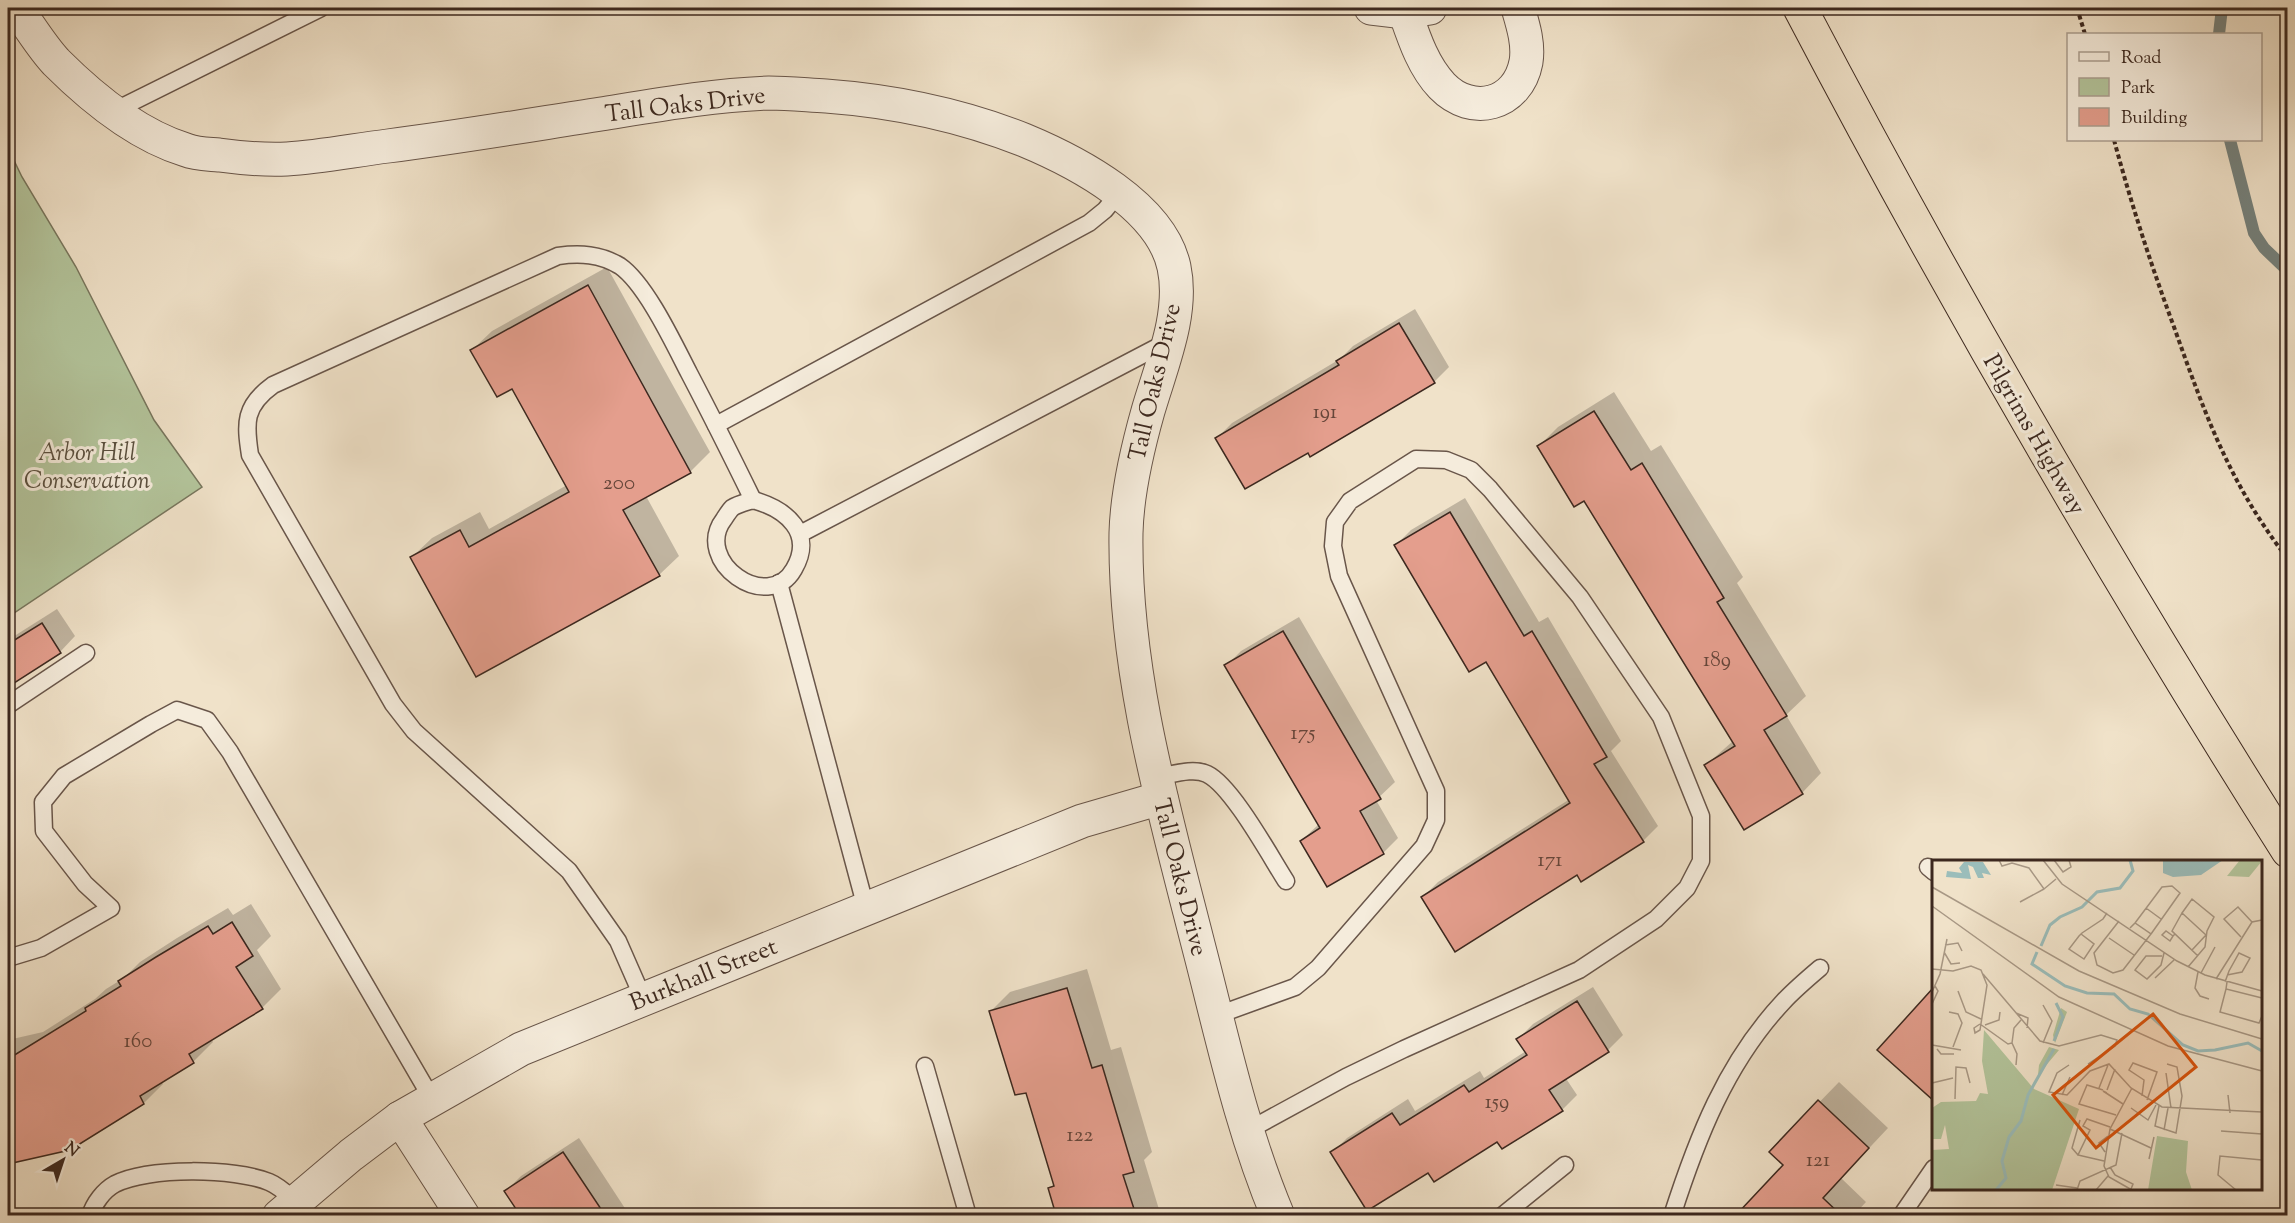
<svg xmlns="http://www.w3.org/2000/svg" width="2295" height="1223" viewBox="0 0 2295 1223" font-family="'Sorts Mill Goudy',serif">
<rect width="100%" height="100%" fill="#f0e2c9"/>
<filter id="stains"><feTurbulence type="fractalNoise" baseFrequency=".00333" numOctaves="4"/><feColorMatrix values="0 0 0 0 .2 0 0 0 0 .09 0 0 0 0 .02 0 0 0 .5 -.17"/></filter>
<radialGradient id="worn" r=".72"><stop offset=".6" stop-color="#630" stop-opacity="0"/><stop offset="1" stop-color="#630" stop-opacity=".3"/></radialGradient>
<polygon fill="#b3c49b" stroke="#78765d" stroke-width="1.5" points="8,148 22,177 76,267 154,420 202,487 8,617"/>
<g fill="#0003">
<polygon points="91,8 105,8 94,13"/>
<polygon points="607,267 710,452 690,472 646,496 679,556 659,575 412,557 432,538 480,512 489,529 567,485 512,386 472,350 492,331"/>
<polygon points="1415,309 1449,367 1434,382 1308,451 1217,438 1232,423 1340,359 1353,346"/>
<polygon points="1614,392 1651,451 1661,445 1743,577 1737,583 1806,696 1786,715 1821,773 1802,793 1706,765 1733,741 1584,499 1539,446 1558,427"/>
<polygon points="1465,498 1539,622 1548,617 1621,741 1611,751 1658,826 1643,841 1577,873 1423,897 1438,882 1570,799 1486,660 1396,545 1411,530"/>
<polygon points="57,609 75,636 60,652 8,685 8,640"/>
<polygon points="1299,617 1395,782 1376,800 1398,838 1383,853 1301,841 1319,824 1226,666 1241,651"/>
<polygon points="251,904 271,936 257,950 281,989 262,1008 211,1039 213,1042 193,1062 161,1081 163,1084 144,1103 68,1149 8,1163 8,1040 43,1032 95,999 106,989 124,978 140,962 177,938 228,908 233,915"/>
<polygon points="1087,969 1111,1050 1121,1047 1152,1152 1144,1160 1161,1216 1058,1216 1050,1189 1055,1184 1027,1091 991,1011 1010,992"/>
<polygon points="1593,987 1623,1035 1608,1050 1565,1077 1577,1095 1562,1110 1429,1171 1332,1153 1347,1138 1408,1099 1415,1111 1480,1071 1484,1078 1526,1051 1518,1039 1533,1024"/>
<polygon points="1839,1082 1888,1128 1841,1178 1866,1202 1853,1216 1739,1216 1785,1165 1771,1152"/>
<polygon points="579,1138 630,1216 522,1216 506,1191 521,1176"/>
</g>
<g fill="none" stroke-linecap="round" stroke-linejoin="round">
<g stroke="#75817c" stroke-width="12">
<polyline points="2219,34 2222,8"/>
<polyline points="2230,140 2254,233 2264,248 2288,271"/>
</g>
</g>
<g fill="#e49e8d" stroke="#3c281f" stroke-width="1.5">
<polygon points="588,285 691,473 623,510 660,576 476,677 410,557 460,530 469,547 569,492 512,389 497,397 470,350"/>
<polygon points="1399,323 1435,383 1310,457 1308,453 1245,489 1215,438 1339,365 1336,361"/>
<polygon points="1594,411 1631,470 1642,463 1724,598 1717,602 1787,716 1764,730 1803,794 1744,830 1704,765 1735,746 1584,501 1574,507 1537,446"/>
<polygon points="1450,512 1524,636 1532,631 1607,757 1594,764 1644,842 1581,882 1577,875 1455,952 1421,897 1570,803 1486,662 1469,672 1394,545"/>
<polygon points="42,623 61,653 8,687 8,644"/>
<polygon points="1283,631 1381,799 1360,811 1384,854 1327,887 1300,841 1320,828 1224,665"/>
<polygon points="232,922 253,956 236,967 263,1009 189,1054 194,1063 140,1096 144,1104 70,1150 8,1164 8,1059 86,1011 85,1008 121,986 118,981 156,957 208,926 213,934"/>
<polygon points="1934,987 1934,1101 1877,1050"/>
<polygon points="1067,988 1092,1068 1102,1065 1134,1172 1123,1175 1136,1215 1056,1215 1048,1188 1054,1186 1026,1093 1015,1095 989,1011"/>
<polygon points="1577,1001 1609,1052 1549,1090 1563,1111 1502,1149 1497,1142 1434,1182 1428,1173 1367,1211 1330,1152 1392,1113 1400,1125 1464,1085 1469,1092 1527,1055 1516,1039"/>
<polygon points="1818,1100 1869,1148 1823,1198 1841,1215 1736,1215 1783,1165 1769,1152"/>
<polygon points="563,1152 605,1215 520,1215 504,1191"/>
</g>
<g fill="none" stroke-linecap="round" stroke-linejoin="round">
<g stroke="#69564a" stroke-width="19">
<g id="service">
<polyline points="114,111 321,8"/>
<polyline points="716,425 1089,223 1105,210 1119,193"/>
<path d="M 753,500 C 786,509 815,533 794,569 C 768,615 692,561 724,519 C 726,516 729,511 732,508 C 738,504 747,502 753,500 Z"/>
<polyline points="800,534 1169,341"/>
<polyline points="779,583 866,908"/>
<polyline points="8,705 86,653"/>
<path d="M 1157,777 C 1171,775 1193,767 1207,774 C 1232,786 1270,856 1286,881"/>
<polyline points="1928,867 1934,872"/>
<polyline points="8,958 41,948 111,908 85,884 44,831 43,802 64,776 151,724 177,710 207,720 230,752 432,1099"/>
<path d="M 643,998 L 618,941 L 569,871 L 414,731 L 393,704 L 250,455 C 245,423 244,406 273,385 L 558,256 C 580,253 600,254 620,266 C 646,284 674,344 689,373 C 711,415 732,457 753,500"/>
<polyline points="1215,1016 1295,987 1318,968 1424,846 1436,820 1436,791 1339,576 1333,546 1335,522 1350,501 1416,459 1446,460 1471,470 1490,489 1580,597 1661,717 1701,816 1701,861 1687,888 1656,919 1579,970 1404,1049 1346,1077 1247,1131"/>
<polyline points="925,1066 968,1216"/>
<path d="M 90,1216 C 94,1203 104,1190 115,1184 C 148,1167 235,1168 269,1182 C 279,1186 287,1194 295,1201"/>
<polyline points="1502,1216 1565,1165"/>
<path d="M 1672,1216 C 1697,1138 1726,1063 1783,1002 C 1794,990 1807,979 1820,968"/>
<polyline points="1901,1216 1934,1168"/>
</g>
</g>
<g stroke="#69564a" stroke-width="35">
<g id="minor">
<path d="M 16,8 C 29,25 41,46 56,62 C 92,98 137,135 186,150 C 196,154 208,154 219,155 C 241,158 265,160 287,159 C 321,157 355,150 388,146 C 459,137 530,125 601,114 C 657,105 713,95 769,93 C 788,93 807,95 826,96 C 893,101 961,115 1024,140 C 1077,162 1161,206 1174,267 C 1184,314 1161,366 1148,411 C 1137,450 1127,492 1126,533 C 1124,673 1164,810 1198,944 C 1222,1036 1241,1128 1278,1216"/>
<polyline points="1371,8 1405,12 1430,8"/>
<path d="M 1405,12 C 1414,38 1423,66 1442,86 C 1472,117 1518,105 1526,62 C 1529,44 1523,25 1518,8"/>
<polyline points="400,1118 463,1216"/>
<polyline points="279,1216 351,1155 400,1118 521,1049 1082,821 1161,798"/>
</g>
</g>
<g stroke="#3c281f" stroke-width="35">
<path id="motorway" d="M 1800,8 C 1951,296 2114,576 2288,851"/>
</g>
<g stroke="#3c281f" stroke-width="4" stroke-dasharray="4.5 3" stroke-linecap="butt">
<polyline points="2077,8 2085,34"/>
<path d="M 2114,140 C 2131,203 2151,265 2174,327 C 2205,414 2230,485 2288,559"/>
</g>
<use href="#service" stroke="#f5ecdc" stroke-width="16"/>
<use href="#minor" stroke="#f5ecdc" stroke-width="33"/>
<use href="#motorway" stroke="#f0e2c9" stroke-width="33"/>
</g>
<g text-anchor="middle" stroke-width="6" stroke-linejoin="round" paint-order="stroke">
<g font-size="21" fill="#66463a">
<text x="1325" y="418">191</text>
<text x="619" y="489">200</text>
<text x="1717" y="666">189</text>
<text x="1303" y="739">175</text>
<text x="1550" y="866">171</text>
<text x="138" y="1047">160</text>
<text x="1497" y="1108">159</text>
<text x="1080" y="1141">122</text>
<text x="1818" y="1166">121</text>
</g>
<g font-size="24" fill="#3c281f" stroke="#f5ecdc">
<text transform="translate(685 104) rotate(-7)" y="8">Tall Oaks Drive</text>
<text transform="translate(1154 382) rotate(-77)" y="8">Tall Oaks Drive</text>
<text transform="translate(2035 434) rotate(60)" y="8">Pilgrims Highway</text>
<text transform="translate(1181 877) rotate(76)" y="8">Tall Oaks Drive</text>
<text transform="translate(703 974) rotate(-22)" y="8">Burkhall Street</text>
</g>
<g font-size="24" font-style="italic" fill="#5a4f3e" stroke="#f5ecdc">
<text x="87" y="460">Arbor Hill<tspan x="87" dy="28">Conservation</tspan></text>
</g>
</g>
<g transform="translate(1932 860)">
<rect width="330" height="330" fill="#f0e2c9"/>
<path d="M 308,0 L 330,0 L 330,1 L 317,17 L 295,16 ZM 129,148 L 135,152 L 123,183 L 121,175 ZM 52,170 L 102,229 L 147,249 L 120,330 L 0,330 L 0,290 L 17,289 L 13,265 L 9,279 L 0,279 L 0,248 L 9,242 L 44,241 L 48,233 L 56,234 L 50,201 ZM 117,187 L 127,190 L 106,215 L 107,205 ZM 225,276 L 256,281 L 254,312 L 260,330 L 216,330 Z" fill="#b3c49b"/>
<path d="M 231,0 L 291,0 L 269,15 L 241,17 L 231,13 ZM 32,2 L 51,2 L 59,15 L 50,13 L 52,18 L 46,18 L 41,7 L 36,5 L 39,19 L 14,17 L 15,11 L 30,13 L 27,8 Z" fill="#9bbdba"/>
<path fill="none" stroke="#9bbdba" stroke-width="3" d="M 109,86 L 118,65 L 128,57 L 150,47 L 165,32 L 188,28 L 201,11 L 198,0M 105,92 L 100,104 L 133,126 L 155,133 L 182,134 L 198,149 L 216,154 L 251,185 L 266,191 L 283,190 L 316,183 L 330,191M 122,181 L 131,157 L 124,143M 64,330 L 74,318 L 70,301 L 77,277 L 89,261 L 96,235 L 122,189"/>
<path fill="none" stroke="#a89885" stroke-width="1.5" d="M 67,0 L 70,6 L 80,3 L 97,8 L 112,29 L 124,19M 111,0 L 130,24 L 245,101 L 273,115 L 330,131M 122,0 L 131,12 L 139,7 L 137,0M 0,27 L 147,111 L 248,154 L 330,179M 88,42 L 112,29M 0,46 L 127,137 L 236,186 L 330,211M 214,48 L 229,59M 250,53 L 240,71 L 266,96M 187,61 L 162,93 L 165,105 L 181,113 L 191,110 L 219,74 L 203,63 L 198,68M 203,63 L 230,27 L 240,26 L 248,33 L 219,74M 149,74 L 162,84 L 152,99 L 137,89 L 147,76 L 150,73 L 171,59 L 175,53M 241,76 L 234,71 L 230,75 L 238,81 L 241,76 L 243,74M 309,77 L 292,59 L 306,47 L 320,62M 177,78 L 202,95M 13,85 L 26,83 L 30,91M 260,90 L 274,75M 12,92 L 19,104 L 28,103M 230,96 L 214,96 L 203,110 L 215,119 L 229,105 L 232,93M 256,107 L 273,87 L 275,71 L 282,57 L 260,39 L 250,53 L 274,75M 0,109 L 21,111 L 39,106 L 49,110 L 55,125 L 48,170 L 43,173 L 42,168 L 48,164M 266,112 L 263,128 L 268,136 L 277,139M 269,113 L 283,87M 51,114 L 108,181 L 127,186 L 169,175 L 185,180 L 183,186 L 156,204M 223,118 L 242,100M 284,119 L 320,62 L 330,60M 293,122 L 297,111 L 307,93 L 318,98 L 310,112 L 295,115M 295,122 L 294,129 L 330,138M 294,129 L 288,152 L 327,163 L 330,156M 26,131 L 34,152 L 49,159M 0,132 L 8,114 L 15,79M 0,144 L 6,131 L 3,126M 111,145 L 120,161 L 111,183M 17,152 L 26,154 L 30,163 L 21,187M 84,153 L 96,158 L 95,168M 48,164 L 76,184 L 80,183 L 82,168 L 89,160M 53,165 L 67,160 L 68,152M 80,183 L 85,194 L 84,205M 0,185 L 29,190M 5,189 L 9,194 L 22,194M 137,205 L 125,213 L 117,232 L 135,235 L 158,211 L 177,204 L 199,228 L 230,247 L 330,252M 234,213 L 239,248M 0,223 L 21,218M 167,228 L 176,205M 200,228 L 178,269 L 172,306 L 177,317 L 200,330M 171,230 L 155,225 L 147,244 L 184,255M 175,230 L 183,209M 175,233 L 171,231 L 191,244M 130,235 L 138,217M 296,235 L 298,253M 210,236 L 212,220 L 197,210 L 201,203 L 225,212 L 215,240M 23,239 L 24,207 L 34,208 L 38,223M 227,246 L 223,266 L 244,273 L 250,236 L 245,207 L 235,204M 199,248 L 216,260 L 224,245M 178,269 L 219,288M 232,270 L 236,248M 289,271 L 330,274M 173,292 L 167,283 L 176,276M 146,295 L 140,288 L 148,260M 217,299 L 222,277M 172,301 L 146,295 L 158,270 L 151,266 L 155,259 L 178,267M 178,307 L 183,315 L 201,324 L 199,329M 124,325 L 145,328M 145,330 L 148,321 L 184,305 L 190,273M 164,330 L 176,316M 304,330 L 286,315 L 288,296 L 330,300"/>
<path fill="#d7540e" fill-opacity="0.15" stroke="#d7540e" stroke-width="3" d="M 221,154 L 264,207 L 164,288 L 121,235 Z"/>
<rect width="330" height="330" fill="none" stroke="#3c281f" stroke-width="3"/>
</g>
<rect width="2295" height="1223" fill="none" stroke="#f0e2c9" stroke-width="30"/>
<rect x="9" y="9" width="2277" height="1205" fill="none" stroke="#3c281f" stroke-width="3"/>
<rect x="15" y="15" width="2265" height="1193" fill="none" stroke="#3c281f" stroke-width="1.5"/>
<rect x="2067" y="33" width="195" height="108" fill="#f5ecdc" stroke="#ab9e90" stroke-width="1.5"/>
<rect x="2079" y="52" width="30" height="9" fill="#f5ecdc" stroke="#ab9e90" stroke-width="1.5"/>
<text x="2121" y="63" font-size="18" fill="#3c281f">Road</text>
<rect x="2079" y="78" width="30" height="18" fill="#b3c49b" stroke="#ab9e90" stroke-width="1.5"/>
<text x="2121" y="93" font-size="18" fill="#3c281f">Park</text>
<rect x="2079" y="108" width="30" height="18" fill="#e49e8d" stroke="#ab9e90" stroke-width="1.5"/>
<text x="2121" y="123" font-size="18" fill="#3c281f">Building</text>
<g transform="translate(63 1160) rotate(39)" stroke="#f5ecdc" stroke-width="4.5" paint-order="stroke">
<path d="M0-4.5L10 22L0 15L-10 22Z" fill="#3c281f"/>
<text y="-9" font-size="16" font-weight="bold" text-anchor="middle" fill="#3c281f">N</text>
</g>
<rect width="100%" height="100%" filter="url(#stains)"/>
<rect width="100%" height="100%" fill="url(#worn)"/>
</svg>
